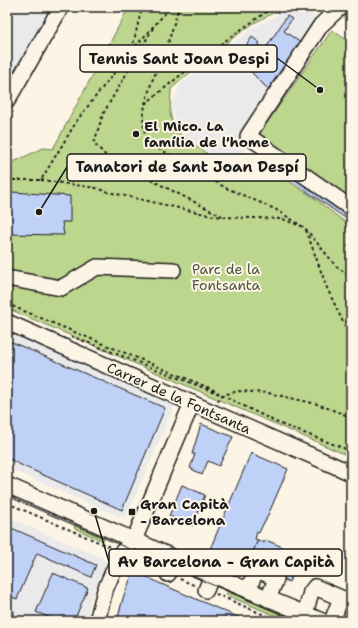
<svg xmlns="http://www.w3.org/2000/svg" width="358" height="628" viewBox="0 0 358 628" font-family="'Shantell Sans',sans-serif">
<rect width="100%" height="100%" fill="#fcf5e5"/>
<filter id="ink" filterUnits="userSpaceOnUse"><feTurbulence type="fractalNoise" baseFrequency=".025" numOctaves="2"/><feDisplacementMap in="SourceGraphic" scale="8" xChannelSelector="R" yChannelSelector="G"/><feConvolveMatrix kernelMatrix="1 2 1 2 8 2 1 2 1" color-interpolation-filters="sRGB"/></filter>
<g filter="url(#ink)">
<g fill="#eaeaea">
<polygon points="7,7 70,7 7,116"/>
<polygon points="291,7 302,7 329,26 245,151 226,161 202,149 181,133 171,108 180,85 251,29"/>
<polygon points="7,331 175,405 125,519 7,468"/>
<polygon points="7,517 103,558 106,563 98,582 90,602 86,621 7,621"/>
</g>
<g fill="#bdd68d" stroke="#6c7954">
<polygon points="129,7 285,7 254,23 219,48 171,89 170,113 174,128 182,136 216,160 229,162 244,153 254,161 272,170 314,198 350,226 351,228 351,457 7,308 7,165 43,148 53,149"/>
<polygon points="332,30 351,43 351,199 257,137"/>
<polygon points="78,520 105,535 103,541 74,528"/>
<polygon points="229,589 304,621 288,621 226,595"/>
</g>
<g fill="#c0d1f7" stroke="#1c1c1c">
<polygon points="287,16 292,19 284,31 301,43 268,89 252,73 259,63 258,60"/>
<polygon points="252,37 260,43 243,68 235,62"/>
<polygon points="268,154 351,212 351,222 263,161"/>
<polygon points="12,192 70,196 70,222 62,222 64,235 7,234 7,202"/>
<polygon points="7,340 165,408 122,510 23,466 7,458"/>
<polygon points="201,424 233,437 219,466 208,461 202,475 190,468 195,454 192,454"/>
<polygon points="251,453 288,469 265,522 264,522 259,533 257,532 255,539 258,540 247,566 210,549"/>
<polygon points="182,485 205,495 193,526 169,516"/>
<polygon points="7,526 96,565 91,577 37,553 17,599 7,595"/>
<polygon points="258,540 264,543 266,540 301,555 289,582 249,561"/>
<polygon points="134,570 159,583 247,621 117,621 123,598"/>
<polygon points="53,573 88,588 74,621 58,621 36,612"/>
<polygon points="7,609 14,611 14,621 7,621"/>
</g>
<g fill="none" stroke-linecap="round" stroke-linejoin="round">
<g stroke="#1c1c1c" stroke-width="18">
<g id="minor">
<polyline points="344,7 338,9 321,25 248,136 351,208"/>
<polyline points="7,101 61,7"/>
<polyline points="7,278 61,288 97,267 173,270"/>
<polyline points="7,322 351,473"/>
<polyline points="7,485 152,548 212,575 322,621"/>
<polyline points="168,574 174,558"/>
<polyline points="206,590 212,575"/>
<polyline points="248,590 256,571 257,570 274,577 276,578 276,579 268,599"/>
<polyline points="305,614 311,592 315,587 341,598 332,621"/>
<polyline points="97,621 105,590 121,553 134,540 192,403"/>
</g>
</g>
<g stroke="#1c1c1c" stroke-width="2" stroke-dasharray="3 3" stroke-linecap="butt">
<polyline points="271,7 269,10 208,53 145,104 143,120 145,135 155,147 183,161 224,187 275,209 305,228 336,266 351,277"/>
<polyline points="153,28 103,114 94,143 108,158 222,216"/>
<polyline points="132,49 142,7"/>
<polyline points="145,104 152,81 165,53 179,7"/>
<polyline points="7,123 13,112"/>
<polyline points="7,180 41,180 78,119 132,50 171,7"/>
<polyline points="41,180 96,188 108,192 214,216 225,217 282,219 301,226"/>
<polyline points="306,230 327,288 351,339"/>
<polyline points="348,245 351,250"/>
<polyline points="7,304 212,389 219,393"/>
<polyline points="71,336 222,395 278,423 351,451"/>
<polyline points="218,401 222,395 239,391 268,393 317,404 351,417"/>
<polyline points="7,503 110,547"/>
<polyline points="132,557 157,569"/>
<polyline points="180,579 196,586"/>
<polyline points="216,594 278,621"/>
</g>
<use href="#minor" stroke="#fcf5e5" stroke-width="15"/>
<polyline stroke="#1c1c1c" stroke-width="1" points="7,496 296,621"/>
</g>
</g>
<g fill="#1c1c1c" stroke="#fcf5e5" stroke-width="1.5">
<circle cx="136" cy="134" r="4"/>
<rect x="128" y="508" width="8" height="8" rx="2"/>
</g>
<g text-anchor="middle" stroke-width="4" stroke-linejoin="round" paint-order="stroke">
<g font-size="14" font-weight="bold" fill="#1c1c1c" stroke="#fcf5e5" text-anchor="start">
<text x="144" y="131">El Mico. La<tspan x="144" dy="16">família de l'home</tspan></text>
<text x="140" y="509">Gran Capità<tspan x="140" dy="16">- Barcelona</tspan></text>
</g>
<g font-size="14" fill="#4c543e" stroke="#fcf5e5">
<text x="226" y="274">Parc de la<tspan x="226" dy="16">Fontsanta</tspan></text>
</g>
<g font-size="14" fill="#1c1c1c" stroke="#fcf5e5">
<text transform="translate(179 398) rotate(24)" y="5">Carrer de la Fontsanta</text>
</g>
</g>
<path fill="none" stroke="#1c1c1c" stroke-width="1.5" d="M320 90L277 58M39 212L67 167M94 511L109 562"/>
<g fill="#1c1c1c" stroke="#fcf5e5" stroke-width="1.5">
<circle cx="320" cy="90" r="4"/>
<circle cx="39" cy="212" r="4"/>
<circle cx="94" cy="511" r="4"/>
</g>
<g fill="#fcf5e5" stroke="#1c1c1c" stroke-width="1.5">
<rect x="80" y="45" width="197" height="27" rx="4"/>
<rect x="67" y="154" width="239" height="27" rx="4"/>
<rect x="109" y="549" width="233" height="27" rx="4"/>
</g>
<g font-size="15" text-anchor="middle" font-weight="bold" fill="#1c1c1c">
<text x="179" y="64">Tennis Sant Joan Despi</text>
<text x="187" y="172">Tanatori de Sant Joan Despí</text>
<text x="226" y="567">Av Barcelona - Gran Capità</text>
</g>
<rect width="358" height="628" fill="none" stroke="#fcf5e5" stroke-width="24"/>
<rect x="12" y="12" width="334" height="604" fill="none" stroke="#1c1c1c" stroke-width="1.5" filter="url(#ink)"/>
</svg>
